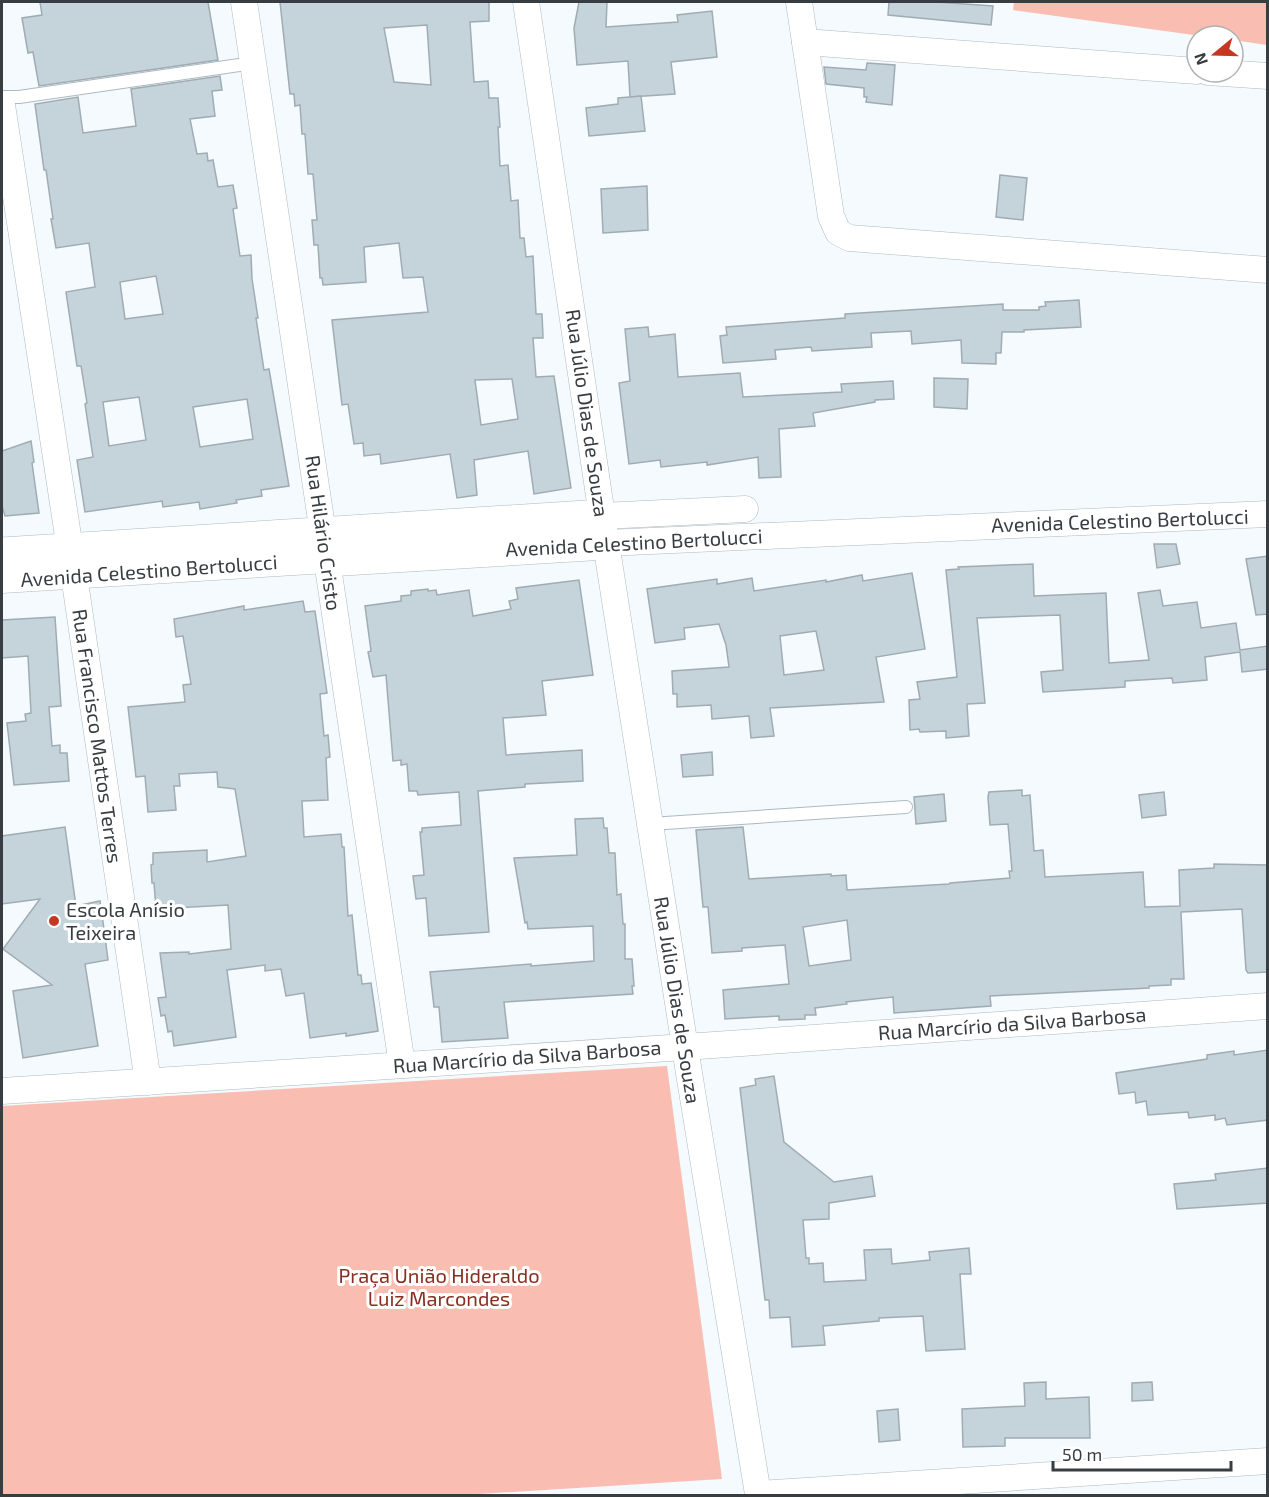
<svg xmlns="http://www.w3.org/2000/svg" width="1269" height="1497" viewBox="0 0 1269 1497" font-family="'Exo 2',sans-serif">
<rect width="100%" height="100%" fill="#f4fafd"/>
<g fill="#f9bdb1">
<polygon points="1014,2 1267,2 1267,45 1233,40 1233,36 1201,36 1013,10"/>
<polygon points="667,1066 722,1479 445,1496 2,1495 2,1106"/>
</g>
<g fill="#c5d3db" stroke="#9facb4" stroke-width="1.5" fill-rule="evenodd">
<polygon points="40,2 208,2 218,60 39,86 33,52 28,53 22,18 42,15"/>
<path d="M 280,2 L 489,2 L 489,21 L 470,22 L 474,82 L 488,81 L 489,98 L 498,98 L 500,127 L 498,127 L 500,166 L 508,165 L 511,201 L 518,200 L 520,238 L 524,238 L 526,257 L 533,256 L 536,314 L 542,314 L 543,338 L 533,338 L 536,377 L 554,376 L 571,488 L 534,494 L 528,451 L 474,460 L 477,495 L 457,498 L 450,454 L 381,464 L 380,454 L 364,456 L 363,443 L 354,444 L 348,404 L 342,405 L 332,320 L 428,312 L 423,277 L 403,278 L 399,243 L 364,247 L 366,282 L 323,285 L 322,278 L 320,278 L 318,245 L 314,245 L 312,220 L 317,220 L 313,174 L 308,174 L 305,134 L 302,134 L 300,105 L 295,106 L 294,94 L 290,94 ZM 427,25 L 431,85 L 394,82 L 384,28 ZM 512,379 L 518,419 L 481,425 L 475,380 Z"/>
<polygon points="579,2 607,2 606,27 678,22 677,15 712,11 717,57 671,62 675,94 630,97 628,61 577,65 574,28"/>
<polygon points="889,2 936,2 993,6 991,25 888,15"/>
<polygon points="867,63 895,65 892,105 866,102 867,97 864,97 864,88 826,84 824,67 866,70"/>
<path d="M 220,76 L 222,90 L 212,91 L 215,116 L 190,119 L 197,154 L 207,153 L 208,161 L 213,160 L 218,187 L 233,185 L 237,208 L 233,209 L 240,256 L 251,255 L 252,279 L 258,318 L 256,318 L 264,370 L 269,369 L 289,486 L 261,490 L 262,496 L 236,500 L 237,503 L 200,509 L 199,502 L 163,507 L 162,501 L 85,512 L 77,460 L 93,457 L 85,404 L 87,403 L 81,366 L 77,366 L 66,292 L 95,287 L 89,243 L 56,248 L 51,219 L 53,219 L 46,170 L 44,170 L 35,104 L 78,97 L 83,133 L 136,126 L 131,89 ZM 156,276 L 163,314 L 125,319 L 120,282 ZM 139,397 L 146,440 L 109,446 L 103,402 ZM 247,399 L 253,439 L 200,447 L 193,407 Z"/>
<polygon points="641,96 645,131 589,136 586,108 618,104 618,98"/>
<polygon points="1000,175 1027,178 1023,220 996,217"/>
<polygon points="647,186 648,230 603,233 601,189"/>
<polygon points="1079,300 1081,327 1024,330 1024,332 1002,332 1001,353 996,353 996,364 962,363 961,340 912,344 911,331 871,333 872,347 812,351 811,347 775,350 776,359 723,363 720,336 727,335 726,327 845,318 845,314 1003,304 1003,310 1039,310 1039,307 1046,306 1045,302"/>
<polygon points="648,327 649,337 675,334 678,377 740,373 743,397 842,392 841,384 893,381 894,399 875,400 875,402 813,413 815,426 779,429 781,477 759,478 758,457 707,465 707,462 661,467 660,460 629,464 619,383 630,381 625,329"/>
<polygon points="934,378 968,379 967,409 934,407"/>
<polygon points="31,441 34,462 32,463 39,513 5,516 2,506 2,451"/>
<polygon points="1154,544 1176,544 1180,564 1157,568"/>
<polygon points="1268,556 1268,614 1256,615 1246,559"/>
<polygon points="1033,564 1034,596 1106,593 1109,663 1149,660 1138,593 1160,590 1163,606 1197,602 1201,628 1236,623 1240,650 1268,646 1268,669 1242,672 1240,652 1205,657 1207,680 1173,683 1172,678 1125,681 1125,687 1043,692 1041,672 1063,670 1060,615 977,618 985,703 967,704 969,736 946,738 946,731 920,732 919,729 910,730 909,700 920,699 917,682 957,677 946,570 959,569 958,567"/>
<path d="M 912,573 L 925,649 L 876,657 L 884,702 L 770,708 L 774,736 L 751,738 L 749,716 L 712,719 L 711,705 L 677,707 L 677,694 L 673,694 L 672,671 L 729,667 L 726,645 L 719,624 L 684,628 L 685,639 L 655,643 L 647,589 L 717,579 L 717,584 L 752,578 L 754,591 L 826,580 L 826,582 L 862,575 L 863,581 ZM 816,631 L 824,670 L 784,675 L 780,636 Z"/>
<polygon points="579,580 593,675 542,681 546,715 503,718 506,755 582,750 583,781 525,784 525,787 478,791 489,932 429,936 426,898 416,899 413,876 424,875 420,832 422,832 422,828 461,825 459,792 418,795 417,791 409,791 407,764 401,765 401,760 393,761 386,675 373,677 368,652 371,651 365,606 401,601 401,596 411,595 411,591 428,589 428,591 436,590 437,595 469,590 473,616 511,609 509,601 518,599 516,588"/>
<polygon points="303,601 305,612 315,611 327,693 320,694 324,736 328,735 330,757 326,758 328,800 302,801 304,837 341,834 342,847 344,847 348,916 352,915 358,975 361,975 362,984 371,983 378,1031 346,1036 346,1033 310,1038 304,993 286,996 281,969 265,971 265,965 227,970 236,1037 174,1046 172,1031 168,1032 165,1015 161,1016 158,998 166,997 160,953 189,952 189,954 231,949 228,905 156,909 154,883 152,883 151,865 153,864 153,853 207,850 207,862 246,856 235,789 218,787 217,772 179,774 180,786 174,786 176,810 148,812 145,776 136,777 128,707 185,702 183,685 191,684 183,636 176,637 174,619 244,606 244,610"/>
<polygon points="55,617 61,706 49,707 52,746 60,745 60,753 67,753 69,781 14,785 7,723 26,721 25,714 31,713 28,656 2,658 2,620"/>
<polygon points="712,752 713,775 683,777 681,755"/>
<path d="M 1022,790 L 1022,796 L 1030,795 L 1034,851 L 1043,850 L 1045,877 L 1143,872 L 1145,907 L 1180,906 L 1179,870 L 1214,868 L 1214,864 L 1268,865 L 1268,972 L 1248,973 L 1246,970 L 1242,909 L 1181,912 L 1184,979 L 1171,979 L 1171,985 L 1149,986 L 1149,988 L 990,996 L 991,1006 L 894,1013 L 893,997 L 846,1002 L 847,1004 L 815,1008 L 816,1015 L 805,1015 L 805,1019 L 779,1020 L 779,1016 L 725,1019 L 723,990 L 789,984 L 785,945 L 742,948 L 742,951 L 712,953 L 708,907 L 703,907 L 696,830 L 743,827 L 749,879 L 831,874 L 831,876 L 846,875 L 847,890 L 949,884 L 950,883 L 1010,878 L 1009,871 L 1012,871 L 1008,824 L 990,825 L 988,797 L 989,792 ZM 847,920 L 851,960 L 809,966 L 803,927 Z"/>
<polygon points="1164,792 1166,815 1142,818 1139,795"/>
<polygon points="944,794 946,821 916,824 914,797"/>
<polygon points="603,818 604,828 607,828 609,853 615,853 617,895 621,894 623,924 625,924 625,959 632,959 634,986 632,986 633,994 504,1002 508,1038 442,1042 439,1007 434,1007 430,972 531,964 531,966 594,961 593,926 528,929 527,922 525,923 514,858 577,855 575,819"/>
<polygon points="65,827 76,906 100,901 104,929 108,960 85,964 98,1046 23,1058 13,991 52,985 3,949 40,899 2,904 2,836"/>
<polygon points="1268,1050 1268,1120 1227,1125 1225,1118 1215,1120 1215,1115 1189,1118 1188,1112 1148,1115 1146,1101 1136,1103 1135,1092 1119,1094 1116,1073 1207,1059 1207,1055 1234,1051 1234,1055"/>
<polygon points="774,1076 784,1142 834,1182 872,1176 875,1196 829,1203 829,1219 803,1220 806,1258 809,1258 809,1264 823,1263 824,1282 866,1280 864,1250 891,1249 892,1264 930,1260 929,1252 969,1248 971,1274 960,1274 965,1349 926,1351 923,1316 879,1318 879,1321 823,1326 825,1345 792,1347 790,1317 770,1318 769,1300 765,1300 740,1088 756,1085 755,1079"/>
<polygon points="1268,1168 1268,1203 1177,1209 1174,1184 1216,1180 1215,1174"/>
<polygon points="1046,1382 1046,1399 1089,1397 1090,1438 1005,1438 1005,1446 963,1447 962,1409 1025,1406 1024,1383"/>
<polygon points="1152,1382 1153,1400 1132,1401 1132,1383"/>
<polygon points="898,1409 900,1440 879,1442 877,1411"/>
</g>
<g fill="none" stroke-linecap="round" stroke-linejoin="round">
<g stroke="#adbac2" stroke-width="14">
<g id="lane">
<polyline points="2,97 19,97 253,63"/>
<polyline points="650,824 906,807"/>
</g>
</g>
<g stroke="#adbac2" stroke-width="27">
<g id="street">
<polyline points="244,2 402,1065"/>
<polyline points="526,2 606,543 689,1073 758,1494 1268,1461"/>
<polyline points="799,2 831,216 838,232 849,238 1268,270"/>
<polyline points="805,42 1197,71"/>
<polyline points="1208,72 1268,76"/>
<polyline points="2,105 74,575 148,1082"/>
<polyline points="602,516 745,509"/>
<polyline points="606,543 1268,514"/>
<polyline points="2,580 327,560"/>
<polyline points="2,1091 685,1047 1268,1006"/>
</g>
</g>
<g stroke="#adbac2" stroke-width="34">
<g id="secondary">
<polyline points="2,554 602,516"/>
<polyline points="327,560 606,543"/>
</g>
</g>
<use href="#lane" stroke="#fff" stroke-width="12"/>
<use href="#street" stroke="#fff" stroke-width="26"/>
<use href="#secondary" stroke="#fff" stroke-width="33"/>
</g>
<circle fill="#c33723" stroke="#fff" stroke-width="2" cx="54" cy="921" r="6"/>
<g text-anchor="middle" stroke-width="6" stroke-linejoin="round" paint-order="stroke">
<g font-size="20" fill="#383d41" stroke="#fff">
<text transform="translate(587 413) rotate(82)" y="7">Rua Júlio Dias de Souza</text>
<text transform="translate(1120 521) rotate(-2)" y="7">Avenida Celestino Bertolucci</text>
<text transform="translate(323 533) rotate(82)" y="7">Rua Hilário Cristo</text>
<text transform="translate(634 543) rotate(-3)" y="7">Avenida Celestino Bertolucci</text>
<text transform="translate(149 571) rotate(-4)" y="7">Avenida Celestino Bertolucci</text>
<text transform="translate(97 736) rotate(82)" y="7">Rua Francisco Mattos Terres</text>
<text transform="translate(677 1000) rotate(81)" y="7">Rua Júlio Dias de Souza</text>
<text transform="translate(1012 1024) rotate(-4)" y="7">Rua Marcírio da Silva Barbosa</text>
<text transform="translate(527 1057) rotate(-4)" y="7">Rua Marcírio da Silva Barbosa</text>
</g>
<g font-size="20" fill="#383d41" stroke="#fff" text-anchor="start">
<text x="66" y="917">Escola Anísio<tspan x="66" dy="23">Teixeira</tspan></text>
</g>
<g font-size="20" fill="#892d1f" stroke="#fff">
<text x="439" y="1283">Praça União Hideraldo<tspan x="439" dy="23">Luiz Marcondes</tspan></text>
</g>
</g>
<rect width="1269" height="1497" fill="none" stroke="#383d41" stroke-width="6"/>
<g transform="translate(1215 54) rotate(251)"><circle r="28" fill="#ffffff" stroke="#afb1b3" stroke-width="1.5"/>
<path d="M0-4.5L10 22L0 15L-10 22Z" fill="#c33723"/>
<text y="-9" font-size="16" font-weight="bold" text-anchor="middle" fill="#383d41">N</text>
</g>
<path d="M1053 1461v9h178v-9" fill="none" stroke="#383d41" stroke-width="3"/>
<text x="1062" y="1461" font-size="18" fill="#383d41" stroke="#ffffff" stroke-width="4.5" paint-order="stroke">50 m</text>
</svg>
